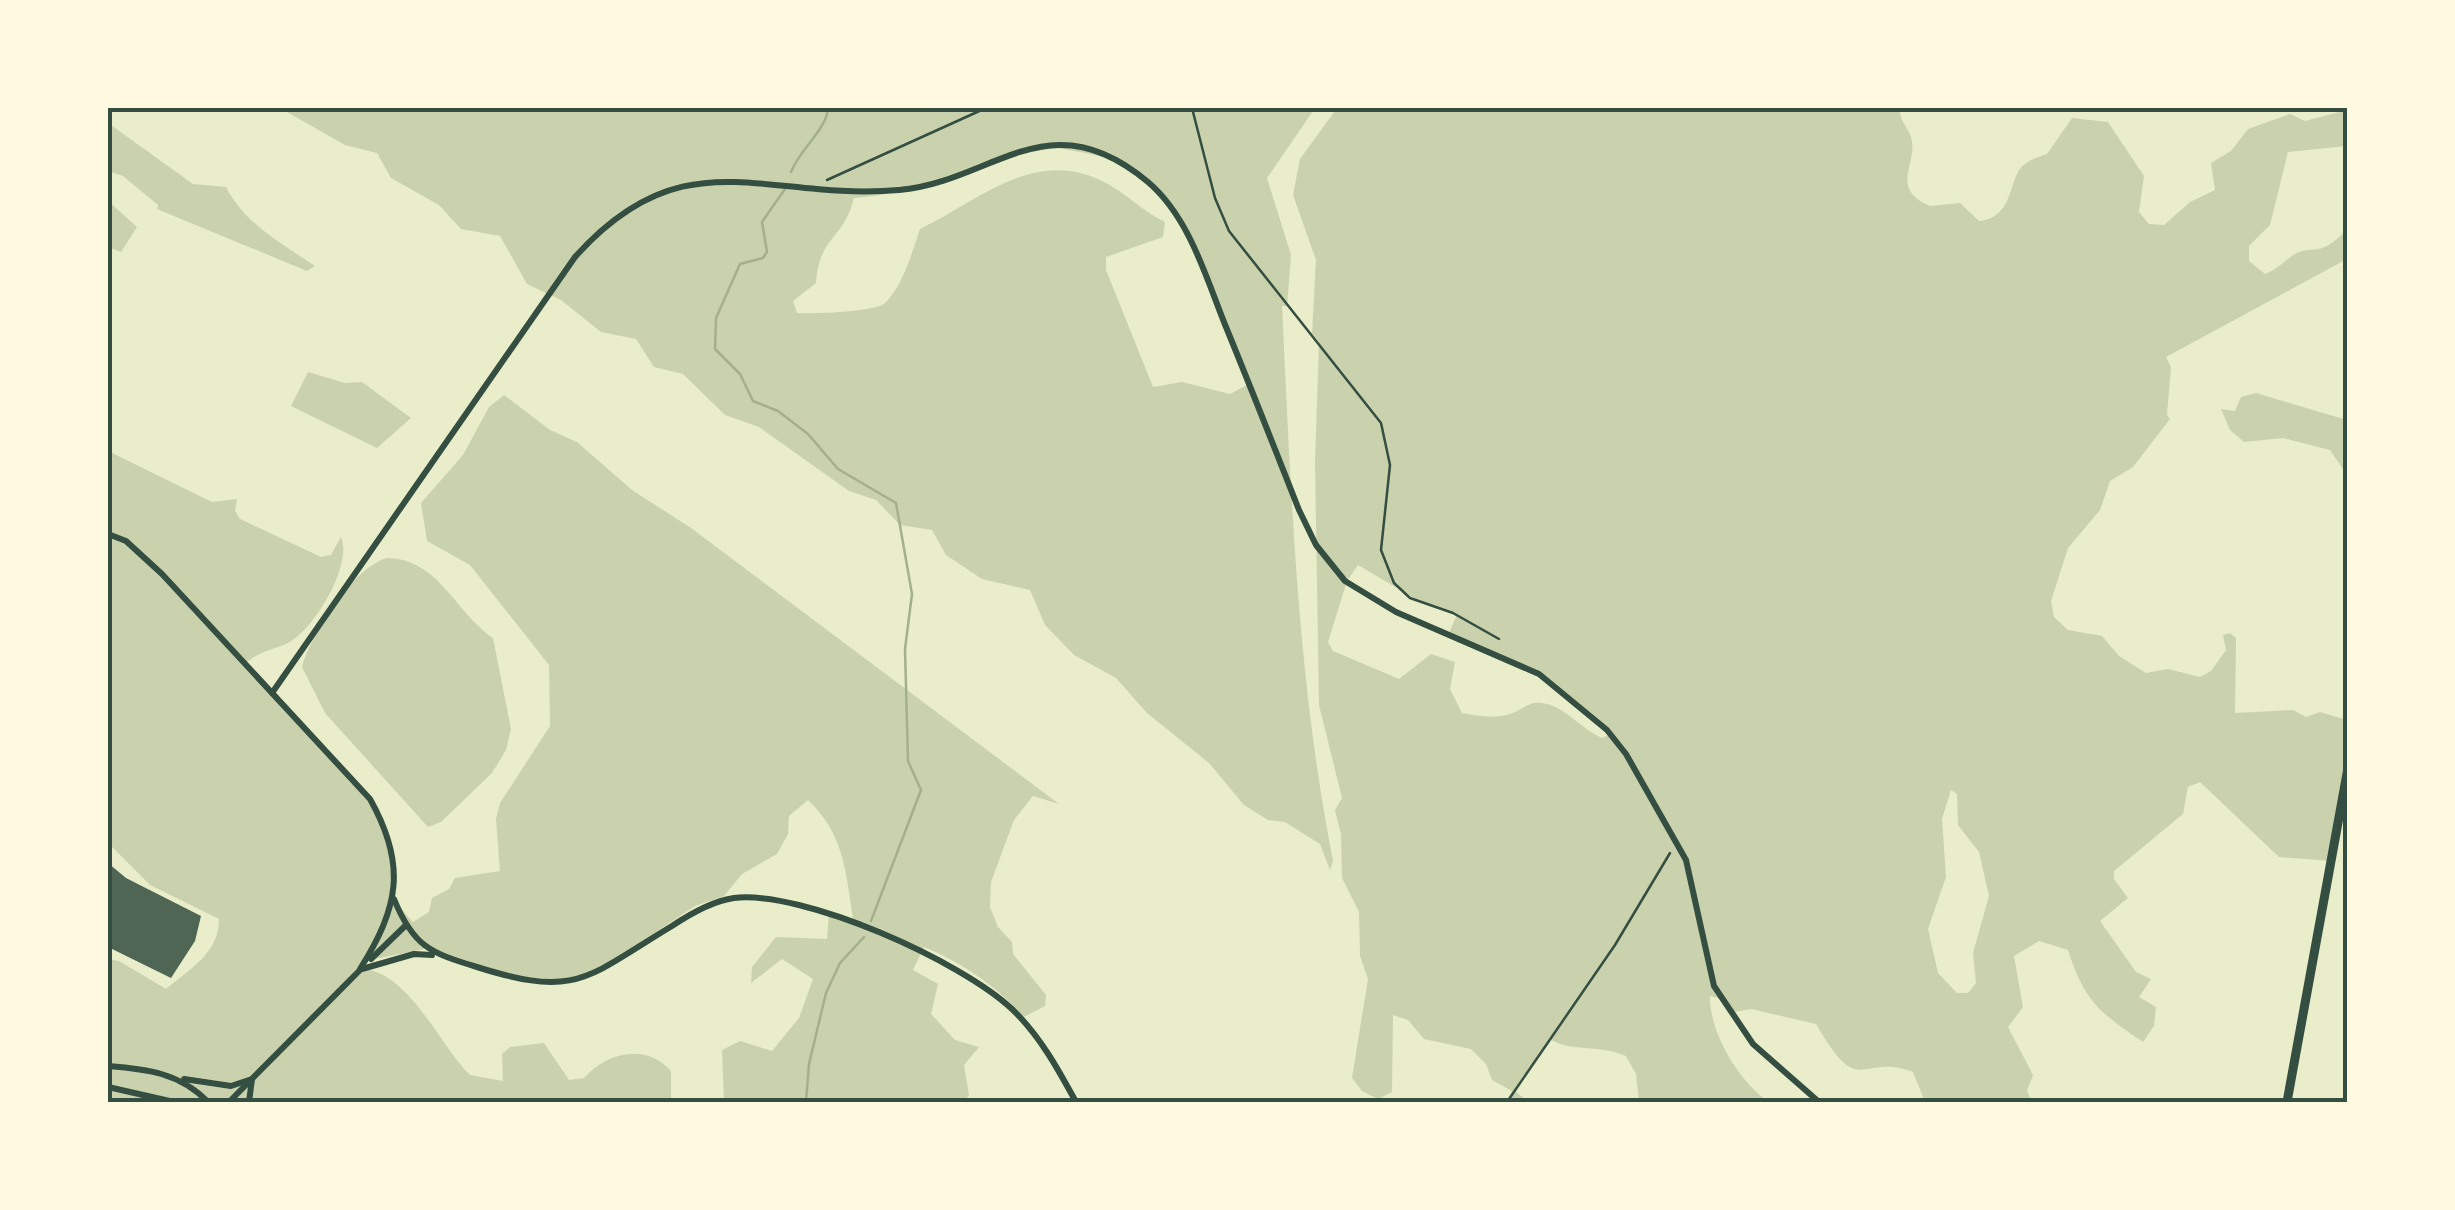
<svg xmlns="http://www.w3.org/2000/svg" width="2455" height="1210" viewBox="0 0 2455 1210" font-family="'Source Sans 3',sans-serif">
<rect width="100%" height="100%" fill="#e9edc9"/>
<g fill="#cad2ad" fill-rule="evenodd">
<path d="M 280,108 L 1315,108 L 1267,178 L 1291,255 L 1287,306 L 1282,306 C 1291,492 1297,678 1333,861 L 1330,870 L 1320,844 L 1285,822 L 1268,820 L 1244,805 L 1209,763 L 1147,713 L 1116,678 L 1074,655 L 1045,625 L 1030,590 L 982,579 L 946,555 L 932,530 L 900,525 L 876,500 L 849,491 L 759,427 L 725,415 L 683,374 L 654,367 L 636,339 L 601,332 L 561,300 L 527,284 L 500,236 L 461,229 L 439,205 L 391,178 L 377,153 L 345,145 ZM 1057,148 C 1080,152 1103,155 1124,165 C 1195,201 1220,315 1247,385 L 1230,394 L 1182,382 L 1153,387 L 1106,270 L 1106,257 L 1163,237 L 1165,222 C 1141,211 1125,191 1100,180 C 1032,148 977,202 920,229 C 912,252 903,286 885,303 C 876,312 812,314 797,313 L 793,301 L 816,283 C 819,236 843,241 854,198 C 926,194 987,156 1057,148 Z"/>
<path d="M 1337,108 L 1900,108 C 1899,121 1907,125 1911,137 C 1919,164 1888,188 1930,206 L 1960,203 L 1979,221 C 2010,218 2009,188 2018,172 C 2024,161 2036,158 2047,154 L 2072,118 L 2108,122 L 2144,176 L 2139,212 L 2149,224 L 2164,225 L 2190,202 L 2215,190 L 2211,163 L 2231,151 L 2248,129 L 2290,114 L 2305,121 L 2347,110 L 2347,146 L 2288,152 L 2270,225 L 2249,246 L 2249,261 L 2265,274 C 2277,269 2282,263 2292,256 C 2313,242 2318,261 2347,229 L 2347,259 L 2166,357 L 2171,367 L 2167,415 L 2170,419 L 2133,467 L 2110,481 L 2100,510 L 2068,548 L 2051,601 L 2054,617 L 2068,630 L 2102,636 L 2119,656 L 2146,673 L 2168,669 L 2200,677 L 2211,671 L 2226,650 L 2223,635 L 2230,633 L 2236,638 L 2235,713 L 2293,710 L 2306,717 L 2320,712 L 2347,720 L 2347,777 L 2332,861 L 2279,857 L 2200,782 L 2188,787 L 2183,814 L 2114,871 L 2114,879 L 2128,898 L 2100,921 L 2136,972 L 2151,979 L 2139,997 L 2156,1007 L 2154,1026 L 2143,1042 C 2100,1013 2084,1001 2068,950 L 2039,941 L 2014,956 L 2023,1007 L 2008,1027 L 2033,1075 L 2027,1091 L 2032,1102 L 1925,1102 L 1913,1072 C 1859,1052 1861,1102 1816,1024 L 1751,1009 L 1728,1013 L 1721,999 L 1710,996 C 1709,1032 1739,1082 1769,1102 L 1639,1102 L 1636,1074 L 1626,1056 C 1599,1044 1574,1053 1549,1039 L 1514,1090 L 1528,1102 L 1506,1102 L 1512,1091 L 1492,1080 L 1486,1064 L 1471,1049 L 1424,1039 L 1408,1020 L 1393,1015 L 1392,1092 L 1378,1099 L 1362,1091 L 1352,1078 L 1368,979 L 1360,956 L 1359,912 L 1342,878 L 1341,834 L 1335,810 L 1342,798 L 1319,705 L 1315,462 L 1319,342 L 1312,333 L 1316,260 L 1293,195 L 1300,159 ZM 1358,565 L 1424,604 L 1457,615 L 1448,635 L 1543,679 L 1611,734 L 1602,738 C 1583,730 1567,709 1547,704 C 1529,699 1525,709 1510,714 C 1494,719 1478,716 1462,713 L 1450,689 L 1455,662 L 1431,654 L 1399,679 L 1333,651 L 1328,642 L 1347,581 ZM 1951,790 L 1957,794 L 1958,825 L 1979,852 L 1989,896 L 1973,953 L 1976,983 L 1968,993 L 1957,993 L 1938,973 L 1928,929 L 1946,877 L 1942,819 Z"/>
<path d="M 108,123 L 193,184 L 226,187 C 245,224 281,243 315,266 L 307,271 L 157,209 L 158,205 L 123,176 L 108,171 Z"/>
<polygon points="108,201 137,227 121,252 108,247"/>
<polygon points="308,372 345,383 362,382 411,418 377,448 291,406"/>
<polygon points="2256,393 2347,420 2347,475 2330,450 2283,438 2244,442 2230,430 2221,409 2235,411 2241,397"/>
<path d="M 504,395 L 550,430 L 577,442 L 632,490 L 691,528 L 1059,804 L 1033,796 L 1014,820 L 991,882 L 990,907 L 998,927 L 1012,942 L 1013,954 L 1046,995 L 1045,1006 L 1024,1017 C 995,985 964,964 924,947 L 913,970 L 938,984 L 931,1014 L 955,1040 L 979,1047 L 964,1065 L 969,1095 L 964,1102 L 724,1102 L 722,1050 L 740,1041 L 772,1051 L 799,1018 L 813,979 L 782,959 L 751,983 L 752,967 L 776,937 L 827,939 L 829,913 L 853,919 C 846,872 844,834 808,800 L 789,816 L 788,834 L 777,854 L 742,874 L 724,896 L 695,906 L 620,956 L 570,983 L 514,976 L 429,948 L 365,961 L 361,968 C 411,974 437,1042 470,1075 L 503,1081 L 502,1054 L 510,1047 L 544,1043 L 569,1080 L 584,1078 C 607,1052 646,1043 671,1071 L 671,1102 L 538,1099 L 535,1102 L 108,1102 L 108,959 L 119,961 L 166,989 C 191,968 219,953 219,919 L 150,885 L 108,843 L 108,451 L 212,502 L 237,499 L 235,511 L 240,519 L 321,557 L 331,555 L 341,537 C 353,565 314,630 288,643 C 272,650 260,651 246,663 L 366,795 L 389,846 L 393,900 L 413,922 L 429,912 L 432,898 L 449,889 L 455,878 L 500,871 L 496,819 L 500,803 L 550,726 L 549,665 L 470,565 L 427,541 L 421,503 L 463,455 L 489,407 Z"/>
<path d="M 387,558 C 439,559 454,611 493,638 L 511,729 L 506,750 L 492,773 L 441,822 L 428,827 L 325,713 L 302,667 C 312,633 352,568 387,558 Z"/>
</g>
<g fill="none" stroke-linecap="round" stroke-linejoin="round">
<g stroke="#a3b18a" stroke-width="2.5">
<path d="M 791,172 C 800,149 827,129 828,108"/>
<polyline points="785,189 762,222 767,252 763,258 740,264 716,318 715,349 740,374 753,401 778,411 808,434 838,469 896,503 912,594 905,649 908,761 921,790 871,921"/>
<polyline points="806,1102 809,1064 826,993 840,963 864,937"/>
</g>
</g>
<polygon fill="#4f6655" points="108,863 126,878 201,916 195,941 171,978 108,947"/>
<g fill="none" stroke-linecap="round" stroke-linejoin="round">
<g stroke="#344e41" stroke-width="2.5">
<polyline points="1192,108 1215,198 1229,231 1381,423 1390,465 1381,550 1394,583 1410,598 1453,613 1499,639"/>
<polyline points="827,180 986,108"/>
<polyline points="1507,1102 1615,945 1670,853"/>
</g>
<g stroke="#344e41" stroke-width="6">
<path d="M 108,534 L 126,541 L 162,574 L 370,799 C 407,865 399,907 360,969"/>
<path d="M 272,693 L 575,257 C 685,134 766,202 899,190 C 993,182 1048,98 1148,182 C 1190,218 1206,278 1226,327 C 1251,388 1275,449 1299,510 L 1316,545 L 1345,581 L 1396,612 L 1539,674 L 1607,730 L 1626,754 L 1686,860 L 1714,986 L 1753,1044 L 1819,1102"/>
<path d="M 394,899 C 413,946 430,953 477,967 C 578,999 587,977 672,926 C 690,914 712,901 734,898 C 804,890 961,961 1012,1009 C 1040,1036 1058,1069 1076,1102"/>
<polyline points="371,959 405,926"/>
<polyline points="362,969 414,954 432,955"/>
<path d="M 108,1066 C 147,1069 180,1073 208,1102"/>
<polyline points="184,1079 231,1086 252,1079 249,1102"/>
<polyline points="108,1087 174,1102"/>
<polyline points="229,1102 362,968"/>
</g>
<polyline stroke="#344e41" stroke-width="9" points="2287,1102 2348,768"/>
</g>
<rect width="2455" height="1210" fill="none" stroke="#fefae0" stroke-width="220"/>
<rect x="110" y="110" width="2235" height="990" fill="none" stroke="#344e41" stroke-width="4"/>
</svg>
